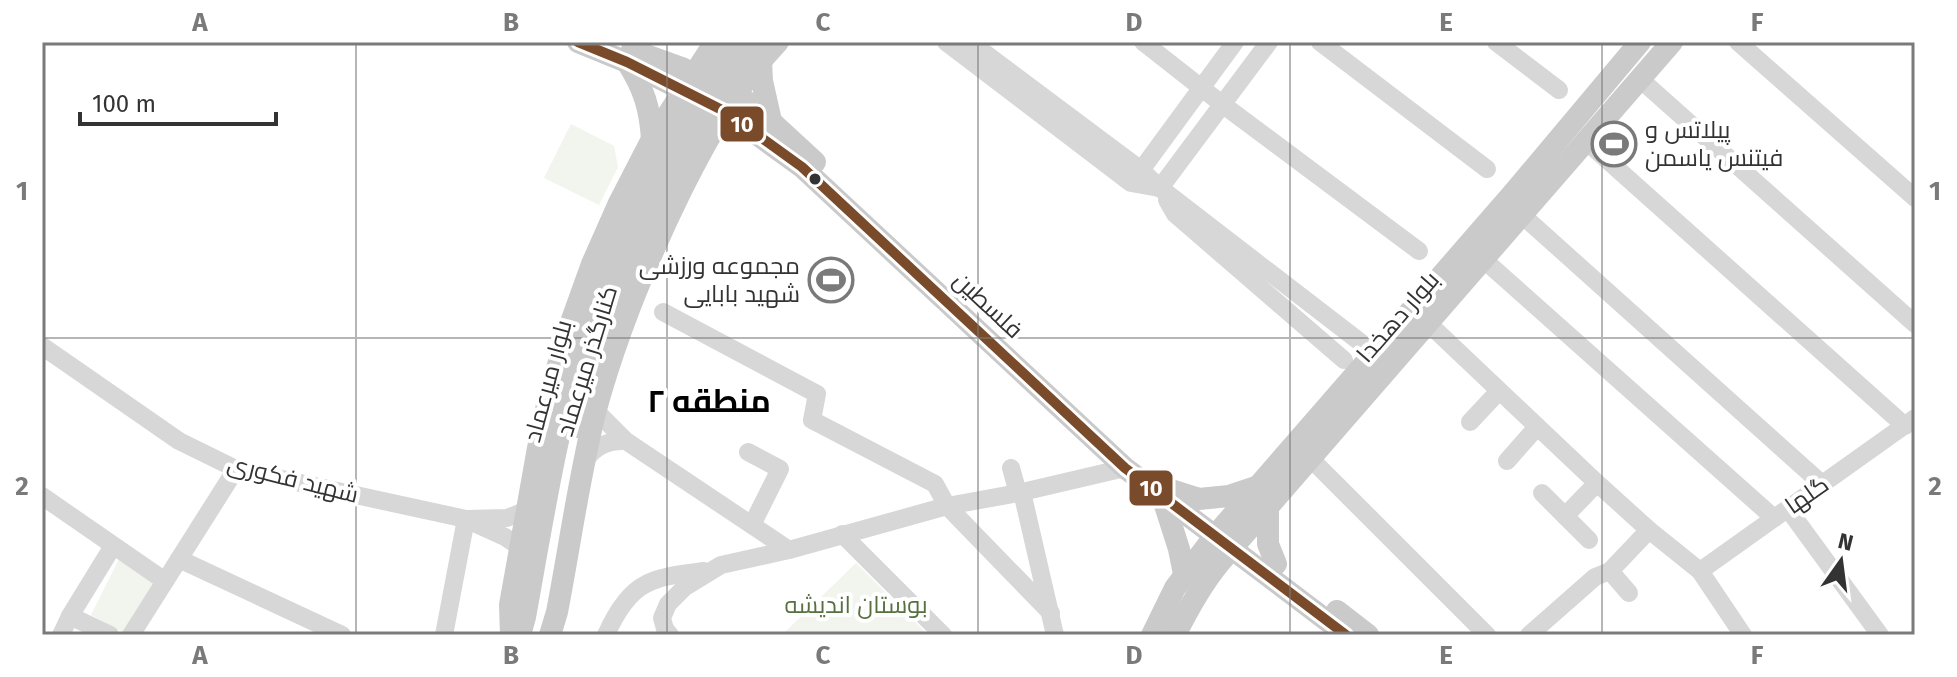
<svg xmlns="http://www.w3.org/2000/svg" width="1957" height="677" viewBox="0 0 1957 677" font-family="'Fira Sans',Cairo,sans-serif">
<rect width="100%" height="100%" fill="#fff"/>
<g fill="#f1f5ed">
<polygon points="571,124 614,146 618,167 599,205 544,178"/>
<polygon points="120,557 159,584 126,634 91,615"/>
<polygon points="856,563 928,635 782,635"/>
</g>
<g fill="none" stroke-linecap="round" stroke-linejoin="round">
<g stroke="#d7d7d7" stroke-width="18">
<polyline points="946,42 1131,183 1159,188"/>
<polyline points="970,42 1141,170 1160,188 1373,352"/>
<polyline points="1143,42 1222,104 1419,251"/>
<polyline points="1320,42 1487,169"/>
<polyline points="1496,42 1559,90"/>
<polyline points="1738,42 1915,198"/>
<polyline points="1640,79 1915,324"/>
<polyline points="1586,141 1905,426"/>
<polyline points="1136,177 1235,42"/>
<polyline points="1160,188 1269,42"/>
<polyline points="1167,200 1175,214 1344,360"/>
<polyline points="1522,215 1822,484"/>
<polyline points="1483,259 1774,518"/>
<polyline points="663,312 817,394 812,420 935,484 947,506 1051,613"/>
<polyline points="1428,323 1597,483 1649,530 1700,571 1743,635"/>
<polyline points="42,346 179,441 236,469 466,519 507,518 527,510"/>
<polyline points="596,411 626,441 789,550"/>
<polyline points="1470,422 1499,391"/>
<polyline points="748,452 780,469 752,525"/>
<polyline points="1310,458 1487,635"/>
<path d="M 585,460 C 596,446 608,440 626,441"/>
<polyline points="1507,461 1537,427"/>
<polyline points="1011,468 1018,493"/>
<polyline points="1022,492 1055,635"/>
<polyline points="1542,493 1589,540"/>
<polyline points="42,496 165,581"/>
<polyline points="1788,509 1880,635"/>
<polyline points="1565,516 1597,483"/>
<polyline points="472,522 505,537 520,547"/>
<polyline points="842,534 943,635"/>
<polyline points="179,559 342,635"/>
<polyline points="1700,571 1915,418"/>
<polyline points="1629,593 1610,571 1649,530"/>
<polyline points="70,616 110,635"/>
<polyline points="61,635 70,616 113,546"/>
<polyline points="131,635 236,469"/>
<polyline points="444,635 466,519"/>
<path d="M 606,635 C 614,617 628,593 646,584 C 663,575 685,574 704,571"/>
<polyline points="670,635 665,629 662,618 668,604 685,587 721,565 789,550 947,506 1018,493 1125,468"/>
<polyline points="1529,635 1595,577 1610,571"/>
</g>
<g stroke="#cacaca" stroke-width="22">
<polyline points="578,42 627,62 726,112 802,167 1125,468 1346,635"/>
<polyline points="632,50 682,68 753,105 815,162"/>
<path d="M 627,62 C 644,89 650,108 652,139"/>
<polyline points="757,62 761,60 762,81 771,121"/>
<path d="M 577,427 C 591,367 609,307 633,250 C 647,219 662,190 678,160"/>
<polyline points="1171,490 1199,499 1229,496 1256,487"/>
<polyline points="1163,499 1179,549 1184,574"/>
<polyline points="1268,507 1268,544 1276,564"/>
<polyline points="1337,611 1368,635"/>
<polyline points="511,635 510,605 538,448 549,395 569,328 592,264 619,203 652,139 715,42"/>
<path d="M 520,635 L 525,617 C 542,523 557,428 584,337 C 604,272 633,212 664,152"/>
<path d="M 550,635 L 557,612 C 570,545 579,476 596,409 C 617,333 647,260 682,189 C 708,137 738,84 778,42"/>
<polyline points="1152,635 1175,588 1214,537 1515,191 1640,42"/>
<path d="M 1175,635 C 1189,608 1202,584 1221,561 L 1672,42"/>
</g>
<g stroke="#cacaca" stroke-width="22">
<polyline points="664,152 735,42"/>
<polyline points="678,160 710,106 756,42"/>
</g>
<g stroke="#fff" stroke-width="16">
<polyline id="bus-1" points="578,42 627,62 726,112 802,167 1125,468 1346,635"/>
</g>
<use href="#bus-1" stroke="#7a4b2a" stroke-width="10"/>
</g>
<path fill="none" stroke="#7a7a7a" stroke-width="2" stroke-opacity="0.55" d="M 356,42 L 356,635M 667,42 L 667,635M 978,42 L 978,635M 1290,42 L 1290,635M 1602,42 L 1602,635M 42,338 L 1915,338"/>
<defs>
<g id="stadium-ring" transform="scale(2.3)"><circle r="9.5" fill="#fff" stroke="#7a7a7a" stroke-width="1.5"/><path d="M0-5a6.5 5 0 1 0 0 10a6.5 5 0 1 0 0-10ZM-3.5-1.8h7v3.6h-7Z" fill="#7a7a7a"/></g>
</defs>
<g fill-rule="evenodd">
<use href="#stadium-ring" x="1614" y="144"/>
<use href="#stadium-ring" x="831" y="280"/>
</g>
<circle fill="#333" stroke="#fff" stroke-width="3" cx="815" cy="179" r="7"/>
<g text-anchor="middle" stroke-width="8" stroke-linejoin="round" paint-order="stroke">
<g font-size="24" fill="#333" stroke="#fff" text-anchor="start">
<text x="1645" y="138">پیلاتس و<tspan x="1645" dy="28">فیتنس یاسمن</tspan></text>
<text x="800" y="274" text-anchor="end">مجموعه ورزشی<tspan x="800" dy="28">شهید بابایی</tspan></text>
</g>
<g font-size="24" fill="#333" stroke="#fff">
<text transform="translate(988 305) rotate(43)" y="8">فلسطین</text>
<text transform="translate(1398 317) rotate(-49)" y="8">بلوار دهخدا</text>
<text transform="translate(587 361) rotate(-73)" y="8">کنارگذر میرعماد</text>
<text transform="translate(548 381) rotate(-75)" y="8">بلوار میرعماد</text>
<text transform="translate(293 479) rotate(14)" y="8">شهید فکوری</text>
<text transform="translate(1807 495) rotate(-35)" y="8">گلها</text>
</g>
<g font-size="24" fill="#56703f" stroke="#fff">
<text x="856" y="613">بوستان اندیشه</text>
</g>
<g font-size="32" font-weight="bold" fill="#000" stroke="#fff">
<text x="709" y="412">منطقه ۲</text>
</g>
</g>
<g stroke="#fff" stroke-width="3">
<rect x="719" y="105" width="46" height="38" rx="8" fill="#7a4b2a"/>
<rect x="1128" y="469" width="46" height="38" rx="8" fill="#7a4b2a"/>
</g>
<g font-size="22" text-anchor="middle" font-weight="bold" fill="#fff">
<text x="742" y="132">10</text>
<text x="1151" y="496">10</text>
</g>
<rect width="1957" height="677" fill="none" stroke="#ffffff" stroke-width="88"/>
<g transform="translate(1841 561) rotate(14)" stroke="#ffffff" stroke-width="6" paint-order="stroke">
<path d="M0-6L14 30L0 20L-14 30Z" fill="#333333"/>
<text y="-12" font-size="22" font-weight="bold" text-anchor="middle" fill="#333333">N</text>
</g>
<path d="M80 112v12h196v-12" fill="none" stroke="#333333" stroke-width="4"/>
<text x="92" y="112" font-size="24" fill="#333333" stroke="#ffffff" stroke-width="6" paint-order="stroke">100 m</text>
<rect x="44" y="44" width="1869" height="589" fill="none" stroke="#7a7a7a" stroke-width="3"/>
<g font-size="26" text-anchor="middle" font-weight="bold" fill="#7a7a7a">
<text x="200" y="31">A</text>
<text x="511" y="31">B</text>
<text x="823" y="31">C</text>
<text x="1134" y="31">D</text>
<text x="1446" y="31">E</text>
<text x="1757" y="31">F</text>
<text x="22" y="200">1</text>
<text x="1935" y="200">1</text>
<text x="22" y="495">2</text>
<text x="1935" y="495">2</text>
<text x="200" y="664">A</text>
<text x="511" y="664">B</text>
<text x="823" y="664">C</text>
<text x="1134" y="664">D</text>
<text x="1446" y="664">E</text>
<text x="1757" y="664">F</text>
</g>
</svg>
